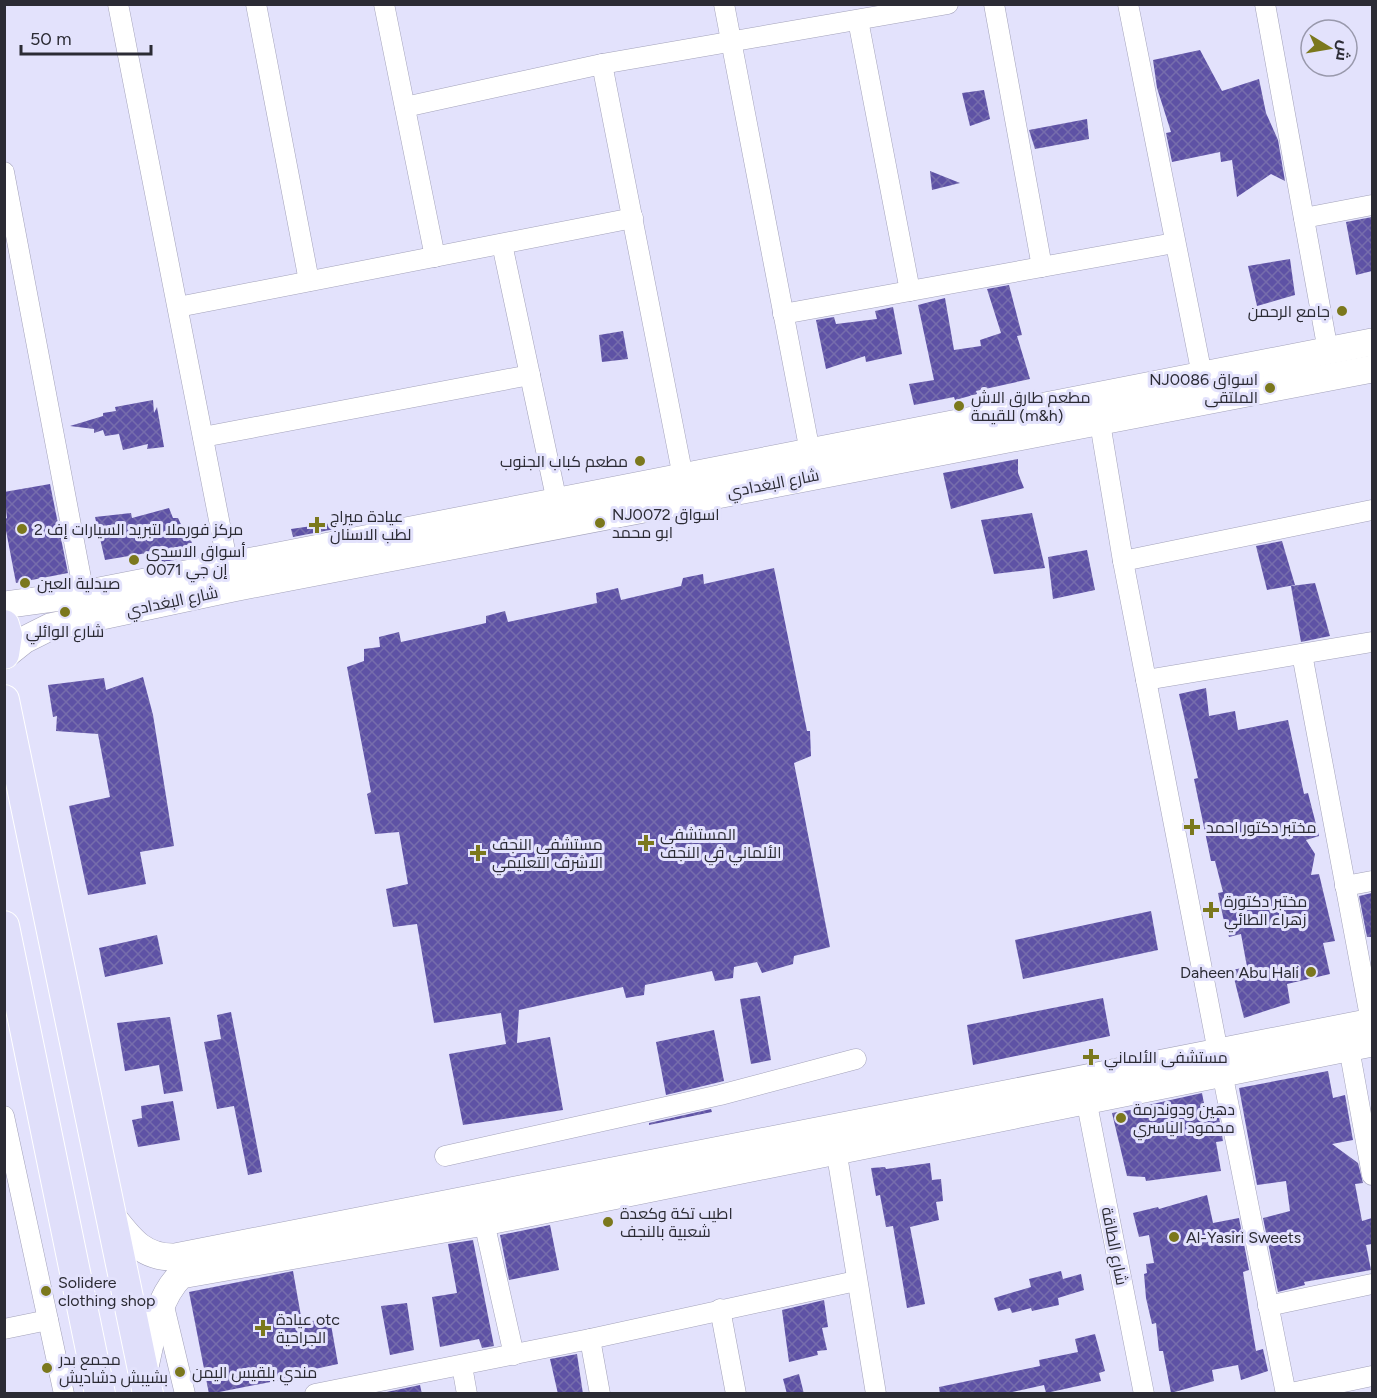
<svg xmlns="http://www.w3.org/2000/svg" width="1377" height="1398" viewBox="0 0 1377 1398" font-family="Figtree,Cairo,sans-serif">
<defs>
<pattern id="building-cross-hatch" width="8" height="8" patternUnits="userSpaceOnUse" patternTransform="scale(1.5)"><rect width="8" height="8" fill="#5e52a5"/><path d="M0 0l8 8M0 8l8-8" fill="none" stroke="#766dac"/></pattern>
</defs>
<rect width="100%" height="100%" fill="#e3e2fc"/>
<g fill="url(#building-cross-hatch)">
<polygon points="1200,50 1222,91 1259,79 1266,113 1278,140 1285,181 1271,174 1237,197 1232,160 1221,162 1220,152 1172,162 1166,133 1171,132 1157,88 1153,60"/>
<polygon points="984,90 990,119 970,126 962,93"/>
<polygon points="1087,119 1089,139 1035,149 1029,130"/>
<polygon points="930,171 960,183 932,190"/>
<polygon points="1372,217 1372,271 1356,275 1346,222"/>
<polygon points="1290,259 1295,295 1257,306 1248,266"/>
<polygon points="1009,285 1022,335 1017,336 1030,379 976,391 977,394 955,400 954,397 914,405 909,384 934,380 918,305 945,298 954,350 981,346 980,340 1001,333 987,289"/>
<polygon points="893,307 902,354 866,362 865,356 826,369 816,320 834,317 836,324 877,319 875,311"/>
<polygon points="623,331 628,359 602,362 599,335"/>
<polygon points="153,400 154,413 157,407 164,447 147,449 148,444 123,450 119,434 105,436 103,430 94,433 94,429 70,426 103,416 103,413 116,411 115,407"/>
<polygon points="1018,459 1018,473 1024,488 951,509 943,473"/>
<polygon points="50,484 68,573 16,583 4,520 7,518 4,492"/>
<polygon points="169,508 173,518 178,518 187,537 190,536 195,556 154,564 153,552 105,560 95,517 131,513 132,518"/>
<polygon points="1032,513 1045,568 994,574 981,520"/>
<polygon points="333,523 335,529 293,537 291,529"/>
<polygon points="1282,541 1295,585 1267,590 1256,546"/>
<polygon points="1087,550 1095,590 1053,599 1048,557"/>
<polygon points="774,568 807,731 810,731 811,756 794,763 830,947 794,956 793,964 762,973 757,962 734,967 733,978 715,981 712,971 645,985 644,995 626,998 623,987 519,1010 517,1043 550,1037 563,1110 463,1125 449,1054 506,1044 501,1013 434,1023 417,924 393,927 386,889 408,884 399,832 375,834 367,794 371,792 347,667 364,661 364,649 380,647 379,637 399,632 401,642 486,623 486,616 505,611 508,622 597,603 596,593 618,588 621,600 681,586 683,578 703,574 704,584"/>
<polygon points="1315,583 1330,636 1301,642 1291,586"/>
<polygon points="143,677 153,715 174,846 140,852 146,884 88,895 69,806 110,797 98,734 56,731 57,716 53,717 48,685 104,678 106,690"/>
<polygon points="1206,688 1209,716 1235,711 1238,730 1288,720 1304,794 1308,793 1319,836 1306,840 1315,854 1311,875 1319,874 1335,941 1323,943 1330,974 1287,984 1290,1003 1244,1018 1232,970 1247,967 1241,934 1229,937 1223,917 1218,893 1223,892 1215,861 1211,861 1194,779 1198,778 1179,694"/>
<polygon points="1372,893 1372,937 1367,937 1359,896"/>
<polygon points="1151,911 1158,950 1023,979 1015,940"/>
<polygon points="157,935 163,964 105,977 99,948"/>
<polygon points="760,996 771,1060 751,1064 740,999"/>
<polygon points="1103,998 1110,1036 973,1065 967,1025"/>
<polygon points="231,1012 262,1172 248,1175 234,1106 217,1109 204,1042 221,1039 217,1015"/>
<polygon points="170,1017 183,1091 164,1094 159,1065 125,1071 117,1023"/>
<polygon points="714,1030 724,1081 666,1095 656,1042"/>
<polygon points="1328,1071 1333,1098 1345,1095 1353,1140 1332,1144 1358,1163 1363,1183 1355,1184 1362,1221 1372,1218 1372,1244 1366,1245 1371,1270 1304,1282 1305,1285 1278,1292 1263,1218 1290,1211 1286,1181 1257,1185 1239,1088"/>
<polygon points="1202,1093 1207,1119 1219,1117 1223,1141 1216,1142 1221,1171 1146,1181 1145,1177 1127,1176 1112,1113 1149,1107 1148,1105"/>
<polygon points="173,1101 180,1140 138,1147 132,1120 142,1118 141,1106"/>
<polygon points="711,1109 712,1112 649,1125 649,1123"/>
<polygon points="930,1163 932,1180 941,1179 943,1201 936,1202 939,1220 910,1227 925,1304 907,1308 893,1226 886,1227 880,1195 876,1196 871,1168 885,1167 886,1169"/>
<polygon points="1207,1195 1213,1223 1239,1218 1249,1270 1243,1272 1251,1322 1256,1351 1263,1349 1268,1371 1241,1380 1238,1365 1212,1370 1214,1381 1171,1393 1163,1351 1159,1351 1156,1323 1152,1324 1146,1298 1144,1274 1147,1273 1146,1264 1154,1263 1149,1235 1139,1237 1133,1213 1158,1207 1159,1209"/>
<polygon points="550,1225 559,1270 509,1280 500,1235"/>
<polygon points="473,1240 494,1346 482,1348 479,1339 440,1347 432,1297 457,1293 448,1244"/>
<polygon points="293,1271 302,1322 330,1319 338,1364 310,1370 311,1374 209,1394 189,1292"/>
<polygon points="1061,1271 1063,1279 1081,1274 1084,1290 1058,1298 1059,1305 1032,1311 1031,1308 1012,1313 1010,1308 998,1311 994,1298 1031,1287 1029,1279"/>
<polygon points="824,1300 828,1327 822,1328 827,1350 817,1351 818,1355 789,1362 782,1310"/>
<polygon points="407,1303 414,1350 390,1355 381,1306"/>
<polygon points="1095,1334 1105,1371 1099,1373 1101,1381 1046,1393 1044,1385 1003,1394 940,1394 939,1387 1040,1366 1039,1360 1078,1352 1075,1339"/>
<polygon points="577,1354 583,1394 558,1394 550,1359"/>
<polygon points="799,1374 804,1394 787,1394 783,1379"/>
<polygon points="420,1385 422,1394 382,1394 382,1393"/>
</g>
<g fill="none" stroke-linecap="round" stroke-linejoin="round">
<g stroke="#a3a2ba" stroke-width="21">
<g id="street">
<polyline points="118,4 228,566"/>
<polyline points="256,4 309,281"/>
<polyline points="384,4 435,257"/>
<polyline points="724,4 810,452"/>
<polyline points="994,4 1042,267"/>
<polyline points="1128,4 1202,375"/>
<polyline points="1265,4 1328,351"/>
<polyline points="858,20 910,291"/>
<polyline points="602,64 683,477"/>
<polyline points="405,107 602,64 948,4"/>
<polyline points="4,172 84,594"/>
<polyline points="1304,218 1372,205"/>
<polyline points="502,244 557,502"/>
<polyline points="178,307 633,218"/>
<polyline points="783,314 1174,243"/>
<polyline points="1100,423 1123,561 1218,1052"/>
<polyline points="203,437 530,375"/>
<polyline points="1123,561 1372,510"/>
<polyline points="1302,654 1371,1022"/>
<polyline points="1146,680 1372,642"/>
<polyline points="1345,886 1372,881"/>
<polyline points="1349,1048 1372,1175"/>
<polyline points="1222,1072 1286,1394"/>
<polyline points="1086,1099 1144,1394"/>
<polyline points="4,1116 64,1394"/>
<polyline points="836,1149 876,1394"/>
<polyline points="445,1156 720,1095 856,1059"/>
<polyline points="484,1222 514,1355"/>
<polyline points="163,1302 185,1394"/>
<polyline points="1268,1306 1372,1284"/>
<polyline points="720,1309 736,1394"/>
<polyline points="4,1329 48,1320"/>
<polyline points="590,1339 600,1394"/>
<polyline points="462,1366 467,1394"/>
<polyline points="315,1394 590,1339 856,1281"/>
<polyline points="1286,1394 1372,1376"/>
</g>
</g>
<g stroke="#a3a2ba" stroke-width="28">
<g id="secondary">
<polyline points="4,605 84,594 1372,342"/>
<polyline points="4,656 24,640 50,627 233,588 1372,369"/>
<path d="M 112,1216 C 130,1239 143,1258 175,1257 L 1372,1022"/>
<path d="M 144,1372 C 151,1340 157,1298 181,1275 L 484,1222 L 1372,1043"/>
</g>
</g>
<g stroke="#fff" stroke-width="32">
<g id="primary">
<polyline points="4,625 7,635 4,654"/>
<polyline points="4,700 148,1394"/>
<polyline points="4,926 100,1394"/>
</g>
</g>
<use href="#street" stroke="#fff" stroke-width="20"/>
<use href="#secondary" stroke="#fff" stroke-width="27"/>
<use href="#primary" stroke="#e0dffa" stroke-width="30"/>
</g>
<g fill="#7b781d" stroke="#e3e2fc" stroke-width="2">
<circle cx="1342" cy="311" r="6"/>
<circle cx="1270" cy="388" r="6"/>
<circle cx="959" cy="406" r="6"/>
<circle cx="640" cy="461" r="6"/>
<circle cx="600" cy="523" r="6"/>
<path d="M314 516h6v6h6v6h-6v6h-6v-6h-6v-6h6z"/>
<circle cx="22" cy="529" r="6"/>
<circle cx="134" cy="560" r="6"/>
<circle cx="25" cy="583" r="6"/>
<circle cx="65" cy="612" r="6"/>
<path d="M1189 818h6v6h6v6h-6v6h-6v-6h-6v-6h6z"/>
<path d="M643 834h6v6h6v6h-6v6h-6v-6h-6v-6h6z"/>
<path d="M475 844h6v6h6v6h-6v6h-6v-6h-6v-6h6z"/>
<path d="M1208 901h6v6h6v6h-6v6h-6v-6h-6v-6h6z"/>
<circle cx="1311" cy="972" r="6"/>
<path d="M1088 1048h6v6h6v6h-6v6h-6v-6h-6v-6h6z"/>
<circle cx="1121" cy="1118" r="6"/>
<circle cx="608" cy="1222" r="6"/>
<circle cx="1174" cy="1237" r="6"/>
<circle cx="46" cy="1291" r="6"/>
<path d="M260 1319h6v6h6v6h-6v6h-6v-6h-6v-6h6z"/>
<circle cx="47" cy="1368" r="6"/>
<circle cx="180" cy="1372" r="6"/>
</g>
<g text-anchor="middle" stroke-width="6" stroke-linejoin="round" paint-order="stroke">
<g font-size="16" fill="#2b2b34" stroke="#e3e2fc" text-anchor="start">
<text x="1330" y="317" text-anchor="end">جامع الرحمن</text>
<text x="1258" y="385" text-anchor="end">NJ0086 اسواق<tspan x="1258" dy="18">الملتقى</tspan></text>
<text x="971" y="403">مطعم طارق الاش<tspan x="971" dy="18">للقيمة (m&amp;h)</tspan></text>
<text x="628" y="467" text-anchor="end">مطعم كباب الجنوب</text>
<text x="612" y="520">NJ0072 اسواق<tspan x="612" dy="18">ابو محمد</tspan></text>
<text x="330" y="522">عيادة ميراج<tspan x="330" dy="18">لطب الاسنان</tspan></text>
<text x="34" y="535">مركز فورملا لتبريد السيارات إف 2</text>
<text x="146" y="557">أسواق الاسدي<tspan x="146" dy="18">إن جي 0071</tspan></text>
<text x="37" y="589">صيدلية العين</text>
<text x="65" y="637" text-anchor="middle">شارع الوائلي</text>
<text x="1206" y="833">مختبر دكتور احمد</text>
<text x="660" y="840">المستشفى<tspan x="660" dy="18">الألماني في النجف</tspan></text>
<text x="492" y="850">مستشفى النجف<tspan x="492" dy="18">الاشرف التعليمي</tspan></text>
<text x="1224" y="907">مختبر دكتورة<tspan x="1224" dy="18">زهراء الطائي</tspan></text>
<text x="1299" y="978" text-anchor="end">Daheen Abu Hali</text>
<text x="1104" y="1063">مستشفى الألماني</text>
<text x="1133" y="1115">دهين ودوندرمة<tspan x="1133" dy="18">محمود الياسري</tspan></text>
<text x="620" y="1219">اطيب تكة وكعدة<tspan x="620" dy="18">شعبية بالنجف</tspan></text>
<text x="1186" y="1243">Al-Yasiri Sweets</text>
<text x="58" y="1288">Solidere<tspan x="58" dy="18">clothing shop</tspan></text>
<text x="276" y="1325">عيادة otc<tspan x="276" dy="18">الجراحية</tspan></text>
<text x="59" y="1365">مجمع بدر<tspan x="59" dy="18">بشيبش دشاديش</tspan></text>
<text x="192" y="1378">مندي بلقيس اليمن</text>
</g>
<g font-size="16" fill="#2b2b34" stroke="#e3e2fc">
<text transform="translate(773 483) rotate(-11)" y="6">شارع البغدادي</text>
<text transform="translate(172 601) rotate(-12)" y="6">شارع البغدادي</text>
<text transform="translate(1115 1246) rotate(79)" y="6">شارع الطاقة</text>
</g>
</g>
<rect width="1377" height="1398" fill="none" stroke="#2b2b34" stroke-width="12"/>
<g transform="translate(1329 48) rotate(101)"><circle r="28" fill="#e3e2fc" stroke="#9999ac" stroke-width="1.5"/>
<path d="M0-4.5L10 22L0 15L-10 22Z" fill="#7b781d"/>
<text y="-9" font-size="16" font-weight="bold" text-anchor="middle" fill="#2b2b34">ش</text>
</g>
<path d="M21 45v9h130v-9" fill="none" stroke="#2b2b34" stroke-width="3"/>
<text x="30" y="45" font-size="18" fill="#2b2b34" stroke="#e3e2fc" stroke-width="4.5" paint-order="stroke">50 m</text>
</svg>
